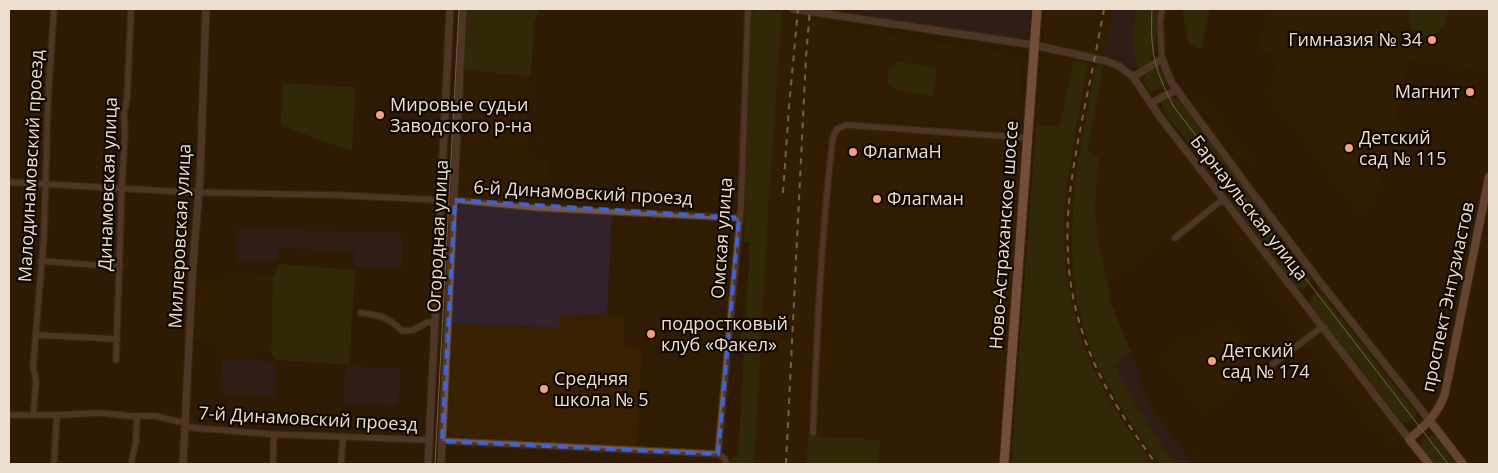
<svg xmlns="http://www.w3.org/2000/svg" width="1498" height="473" viewBox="0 0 1498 473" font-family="'Open Sans',sans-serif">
<rect width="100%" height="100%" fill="#2f1c03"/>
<g fill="#382000">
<polygon points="1045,9 1113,9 1104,55 1047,45 1044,39"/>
<polygon points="1268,9 1489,9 1489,71 1409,59 1375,201 1359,213 1269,95 1280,55 1258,50"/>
<polygon points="782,12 834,21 833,27 1009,54 1016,58 1021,64 1016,131 825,116 826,125 1014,139 1021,147 1018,203 997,464 878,464 880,440 808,436 806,464 754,464 769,198"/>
<polygon points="1045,56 1074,61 1059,127 1036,125 1042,60"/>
<polygon points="1088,63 1096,65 1081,145 1072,211 1071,253 1134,428 1160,464 1152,464 1109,399 1093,367 1078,328 1068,290 1064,253 1064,211 1074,143"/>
<polygon points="1103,66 1117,71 1128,80 1401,437 1391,445 1376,425 1371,427 1350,400 1306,343 1308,342 1206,209 1108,283 1099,248 1095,210 1099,158 1094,157 1088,150"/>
<polygon points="463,70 531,76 526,158 548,160 543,206 461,195 460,192"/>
<polygon points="1200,92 1255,163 1250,167 1195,96"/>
<polygon points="232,272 273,277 271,352 222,358 223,340 194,338 197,281 220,281"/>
<polygon points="607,314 624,315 625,345 642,348 637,447 451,436 448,433 452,323 560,328 561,315"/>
<polygon points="1226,317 1266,364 1213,407 1211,405 1202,412 1159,357 1181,338 1191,345"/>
</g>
<g fill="#31222e">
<polygon points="857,9 1031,9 1029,32 1026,37 1020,39 856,14"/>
<polygon points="1113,9 1136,9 1132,40 1134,58 1138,69 1130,67 1118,59 1104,55"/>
<polygon points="460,205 612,214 607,314 561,315 560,328 452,323 458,208"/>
<polygon points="236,229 401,233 402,268 354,267 354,251 279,248 278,262 236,261"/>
<polygon points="1131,352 1141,375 1139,382 1151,406 1192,464 1175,464 1150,430 1126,388 1114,363 1121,361 1123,356"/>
<polygon points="222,359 276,362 275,396 220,393"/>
<polygon points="346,366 401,369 398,406 343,403"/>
</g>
<g fill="#32390b">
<polygon points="466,9 539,9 534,23 531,76 463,70"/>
<polygon points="758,9 782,12 769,198 754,464 731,464 732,457 738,457 744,354 740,353 742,327 745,326 750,242 744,242 751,13"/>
<path d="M 1136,9 L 1157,9 C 1154,30 1163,59 1138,69 C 1130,49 1134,30 1136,9 Z"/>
<polygon points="1182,9 1210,9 1201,50 1189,44"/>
<path d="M 1409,9 L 1449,9 C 1447,15 1446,22 1443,27 C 1435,39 1416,38 1410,25 C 1409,20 1409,13 1409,9 Z"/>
<path d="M 1074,61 L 1088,63 C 1082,95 1076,128 1071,160 C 1068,177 1065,195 1064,213 C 1062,266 1071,318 1093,368 C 1108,402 1131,433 1152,464 L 1011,464 L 1036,125 L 1059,127 Z"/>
<path d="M 900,62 L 937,68 L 932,96 L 895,90 C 882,83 887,66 900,62 Z"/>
<path d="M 1096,65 L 1103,66 L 1088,150 L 1094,157 L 1099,158 L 1095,210 L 1099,248 L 1108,283 L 1110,301 L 1131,352 L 1123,356 L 1122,361 L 1114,364 C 1131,400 1152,432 1175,464 L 1160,464 C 1129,421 1098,376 1083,325 C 1059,238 1080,150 1096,65 Z"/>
<polygon points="1156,65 1159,65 1166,84 1153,91 1150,91 1144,82 1143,79"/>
<polygon points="283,83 355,87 352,151 281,126"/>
<polygon points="1172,97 1179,101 1310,278 1311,282 1302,290 1298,288 1164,112 1162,105 1164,101"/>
<polygon points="279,264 355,270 349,365 275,360 271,352 273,277"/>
<polygon points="1317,292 1322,294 1416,413 1416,416 1406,423 1403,423 1309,303 1310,298"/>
<polygon points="1431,435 1434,436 1456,464 1435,464 1421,446 1422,440"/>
<polygon points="808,436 880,440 878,464 806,464"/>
</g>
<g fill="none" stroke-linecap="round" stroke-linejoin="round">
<g stroke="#493720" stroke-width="8">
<g id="minor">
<polyline points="1162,59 1160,21 1162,9"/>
<polyline points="9,182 184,192 335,195 440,200"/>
<polyline points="455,200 540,208 739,218"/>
<polyline points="1175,238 1223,199"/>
<polyline points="41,261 120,267"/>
<path d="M 361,313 C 380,315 388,317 402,331 L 413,330 L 428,322 L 434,323"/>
<polyline points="37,335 117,339"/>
<polyline points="116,360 122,181 125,134 124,112 127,100 131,9"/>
<polyline points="1273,364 1322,327"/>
<polyline points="9,415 57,415 101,413 131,416 155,416 185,423"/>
<polyline points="33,415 36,382 33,367 44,236 48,98 54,9"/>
<polyline points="185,427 268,434 429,440"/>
<path d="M 813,433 C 817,334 821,236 833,137 L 837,129 L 846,125 L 1028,138"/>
<polyline points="442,441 718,454"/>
<polyline points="54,464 57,415"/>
<polyline points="131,464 136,442 137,416"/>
<polyline points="273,464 274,434"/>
<polyline points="341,464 343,436"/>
<polyline points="727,464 724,458 718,454 741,207 748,9"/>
</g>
</g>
<g stroke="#493720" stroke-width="9">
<g id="tertiary">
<polyline points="793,9 1034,45 1106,61 1119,66 1133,77 1160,117 1409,439"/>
<polyline points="1133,77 1162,59 1171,82 1248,187 1320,282 1430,421"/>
<polyline points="1151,103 1176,90"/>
<polyline points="183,464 193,264 200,179 206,9"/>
<polyline points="428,464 450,9"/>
<polyline points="441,464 463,9"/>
</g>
</g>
<g stroke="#493720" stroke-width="10">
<g id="secondary">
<polyline points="1430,421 1463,464"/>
<path d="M 1429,464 L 1409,439 C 1425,426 1439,413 1445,393 L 1489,177"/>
</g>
</g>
<g stroke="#493720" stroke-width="11">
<polyline id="primary" points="1004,464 1037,9"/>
</g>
<use href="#minor" stroke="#74554f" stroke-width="5.5"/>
<use href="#tertiary" stroke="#74554f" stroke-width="7"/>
<use href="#secondary" stroke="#a47369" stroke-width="8"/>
<use href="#primary" stroke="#c8897d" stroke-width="9"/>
<g stroke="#c2b4a3" stroke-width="1">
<path d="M 1152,9 C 1150,52 1154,69 1174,107 L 1448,464"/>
<polyline points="435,464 459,9"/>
</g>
<g stroke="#c2b4a3" stroke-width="2" stroke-dasharray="6 6" stroke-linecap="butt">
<path d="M 1104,9 C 1098,42 1091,76 1084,110 C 1075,157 1065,205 1068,253 C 1069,292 1080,332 1096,367 C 1112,402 1134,433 1156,464"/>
<polyline points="783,193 789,107 798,9"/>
<polyline points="786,464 806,57 810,9"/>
</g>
</g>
<path d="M0 0H1498V473H0ZM 455,200 L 739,218 L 718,454 L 442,441 Z" fill="#2f1c03" fill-opacity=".55" fill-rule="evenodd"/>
<path fill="none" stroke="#3c64d7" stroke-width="4" stroke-dasharray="10 6" stroke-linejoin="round" d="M 455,200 L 739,218 L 718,454 L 442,441 Z"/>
<g fill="#f3a081" stroke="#110802" stroke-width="2">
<circle cx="1432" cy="40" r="5"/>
<circle cx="1470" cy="92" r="5"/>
<circle cx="380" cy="115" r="5"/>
<circle cx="1349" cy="148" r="5"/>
<circle cx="853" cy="152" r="5"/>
<circle cx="877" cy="199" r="5"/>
<circle cx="651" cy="334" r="5"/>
<circle cx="1212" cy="361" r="5"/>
<circle cx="544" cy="389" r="5"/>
</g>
<g text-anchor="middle" stroke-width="4.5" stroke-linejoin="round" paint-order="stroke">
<g font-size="18" fill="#ebdecf" stroke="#110802" text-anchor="start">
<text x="1422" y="46" text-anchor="end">Гимназия № 34</text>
<text x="1460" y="98" text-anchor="end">Магнит</text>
<text x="390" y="111">Мировые судьи<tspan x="390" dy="21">Заводского р-на</tspan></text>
<text x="1359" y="144">Детский<tspan x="1359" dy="21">сад № 115</tspan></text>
<text x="863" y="158">ФлагмаН</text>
<text x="887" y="205">Флагман</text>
<text x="661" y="330">подростковый<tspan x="661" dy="21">клуб «Факел»</tspan></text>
<text x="1222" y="357">Детский<tspan x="1222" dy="21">сад № 174</tspan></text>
<text x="554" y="385">Средняя<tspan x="554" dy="21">школа № 5</tspan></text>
</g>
<g font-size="18" fill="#ebdecf" stroke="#110802">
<text transform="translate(31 166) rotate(-87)" y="6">Малодинамовский проезд</text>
<text transform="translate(108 184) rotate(-88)" y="6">Динамовская улица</text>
<text transform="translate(583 193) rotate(3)" y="6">6-й Динамовский проезд</text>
<text transform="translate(1249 208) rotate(52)" y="6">Барнаульская улица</text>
<text transform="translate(1004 235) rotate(-86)" y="6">Ново-Астраханское шоссе</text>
<text transform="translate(180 236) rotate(-87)" y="6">Миллеровская улица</text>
<text transform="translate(438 236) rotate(-87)" y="6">Огородная улица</text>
<text transform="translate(722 238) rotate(-86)" y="6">Омская улица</text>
<text transform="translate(1448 297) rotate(-78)" y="6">проспект Энтузиастов</text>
<text transform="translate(308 419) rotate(3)" y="6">7-й Динамовский проезд</text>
</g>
</g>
<rect width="1498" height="473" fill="none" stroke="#ebdecf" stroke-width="20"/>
</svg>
